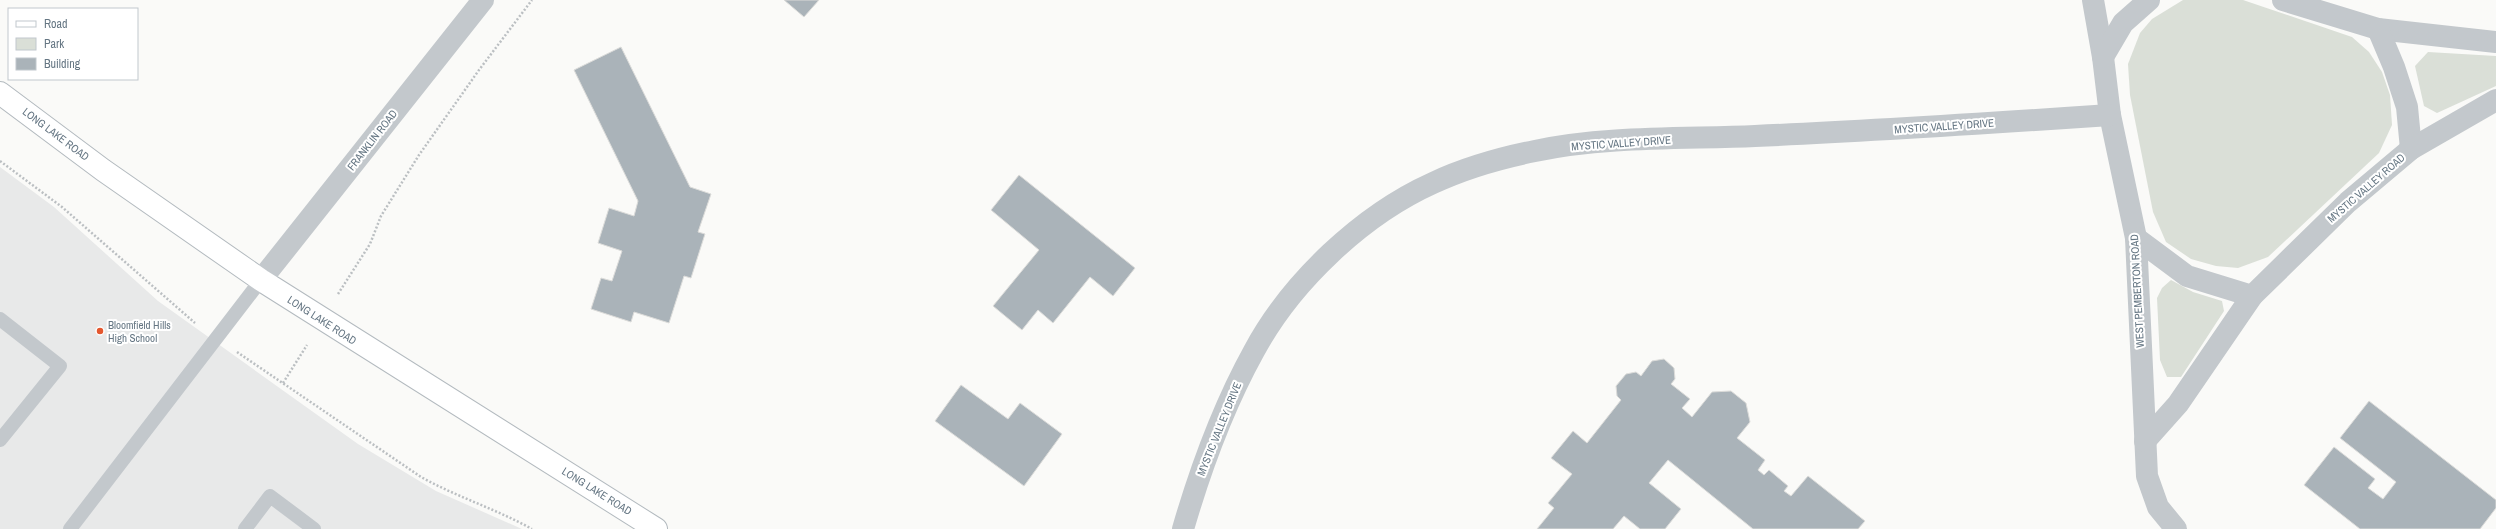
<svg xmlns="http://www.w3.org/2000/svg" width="2496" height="529" viewBox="0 0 2496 529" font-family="'Archivo Narrow',sans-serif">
<rect width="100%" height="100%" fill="#fafaf8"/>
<polygon fill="#e8e9e9" points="0,167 54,207 158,301 358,444 436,491 522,529 0,529"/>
<g fill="#dadfd7">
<polygon points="2183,0 2243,0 2352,37 2369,52 2382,72 2390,95 2392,125 2379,153 2268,257 2238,268 2216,266 2191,259 2166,242 2153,212 2130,95 2128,64 2140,33 2152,19"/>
<polygon points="2428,52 2496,56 2496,86 2437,113 2424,106 2415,66"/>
<polygon points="2171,280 2193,292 2222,301 2224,311 2181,377 2167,377 2160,360 2157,298 2162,288"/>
</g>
<g fill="#aab3b9" stroke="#dcdcda">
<polygon points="784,0 819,0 804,17"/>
<polygon points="621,47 690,187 711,194 698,232 705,234 691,278 684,276 669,323 634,312 631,322 591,309 601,278 612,281 622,251 598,243 609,208 634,216 638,201 574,70"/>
<polygon points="1019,175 1135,268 1113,296 1090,277 1053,323 1038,310 1022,330 993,306 1039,250 991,210"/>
<polygon points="1664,359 1674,368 1675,379 1671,384 1690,399 1682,408 1692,417 1712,392 1731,391 1746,403 1750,422 1737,438 1765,460 1758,470 1764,475 1769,470 1788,486 1784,491 1791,496 1808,476 1865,521 1858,529 1753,529 1668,460 1649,483 1681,509 1665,529 1640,529 1624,516 1613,529 1537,529 1554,508 1548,503 1572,474 1551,458 1573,431 1587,443 1621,400 1617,396 1616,386 1626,374 1636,372 1641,376 1652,361"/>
<polygon points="961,385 1008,419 1020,403 1062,434 1024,486 935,421"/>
<polygon points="2369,401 2496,500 2496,508 2480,529 2360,529 2304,485 2334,447 2375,479 2368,488 2383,499 2396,482 2340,438"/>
</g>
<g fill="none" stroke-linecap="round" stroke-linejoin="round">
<g stroke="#b3babf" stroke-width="24">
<polyline id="secondary" points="0,93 103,170 261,280 656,529"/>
</g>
<g stroke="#bbbfc2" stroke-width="2.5" stroke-dasharray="2 2" stroke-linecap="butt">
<polyline points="0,161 62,207 195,323"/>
<polyline points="338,294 370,244 381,216 419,155 479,70 532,0"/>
<path d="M 237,352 L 421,477 C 457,497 496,509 532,529"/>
<polyline points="283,383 307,345"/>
</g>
<g stroke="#c3c8cc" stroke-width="14">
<polyline points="0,319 60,366 0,440"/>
<polyline points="70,529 261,280"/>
<polyline points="245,529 270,496 314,529"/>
</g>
<g stroke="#c3c8cc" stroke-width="22">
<polyline points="2093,0 2103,57 2110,115 2136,238 2147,476 2158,507 2176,529"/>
<polyline points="2283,0 2378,29 2496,42"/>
<polyline points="2378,29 2394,67 2407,107 2411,149"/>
<polyline points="2103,57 2123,23 2149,0"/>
<polyline points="2136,238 2187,276 2252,296 2348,202 2411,149 2496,100"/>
<polyline points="2145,441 2178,404 2252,296"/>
<path d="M 1183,529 C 1201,467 1223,407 1254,351 C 1291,282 1362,215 1433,183 C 1465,168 1500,158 1535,151 C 1604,136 1684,139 1755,136 C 1873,131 1992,123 2110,115"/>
</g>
<polyline stroke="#c3c8cc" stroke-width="22" points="261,280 483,0"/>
<use href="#secondary" stroke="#fff" stroke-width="22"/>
</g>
<circle fill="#e4572e" stroke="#fff" stroke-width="1.5" cx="100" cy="331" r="4"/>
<g text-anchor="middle" stroke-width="4" stroke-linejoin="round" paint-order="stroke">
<g font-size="11" fill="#657683" stroke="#fff">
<text transform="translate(1944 126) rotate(-4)" y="4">MYSTIC VALLEY DRIVE</text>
<text transform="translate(56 134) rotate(37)" y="4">LONG LAKE ROAD</text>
<text transform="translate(372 140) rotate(-52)" y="4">FRANKLIN ROAD</text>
<text transform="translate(1621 143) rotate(-4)" y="4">MYSTIC VALLEY DRIVE</text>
<text transform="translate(2366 188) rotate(-41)" y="4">MYSTIC VALLEY ROAD</text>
<text transform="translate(2137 291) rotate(-93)" y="4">WEST PEMBERTON ROAD</text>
<text transform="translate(322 320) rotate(33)" y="4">LONG LAKE ROAD</text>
<text transform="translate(1219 429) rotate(-68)" y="4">MYSTIC VALLEY DRIVE</text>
<text transform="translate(597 491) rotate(32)" y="4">LONG LAKE ROAD</text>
</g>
<g font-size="11" fill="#657683" stroke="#fff" text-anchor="start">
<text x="108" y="329">Bloomfield Hills<tspan x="108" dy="13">High School</tspan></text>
</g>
</g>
<rect x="8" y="8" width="130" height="72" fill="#ffffff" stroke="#c1c8cd"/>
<rect x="16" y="21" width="20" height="6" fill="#ffffff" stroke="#c1c8cd"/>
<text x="44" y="28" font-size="12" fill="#657683">Road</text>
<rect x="16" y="38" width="20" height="12" fill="#dadfd7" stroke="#c1c8cd"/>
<text x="44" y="48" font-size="12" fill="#657683">Park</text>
<rect x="16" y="58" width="20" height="12" fill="#aab3b9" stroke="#c1c8cd"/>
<text x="44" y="68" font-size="12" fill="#657683">Building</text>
</svg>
